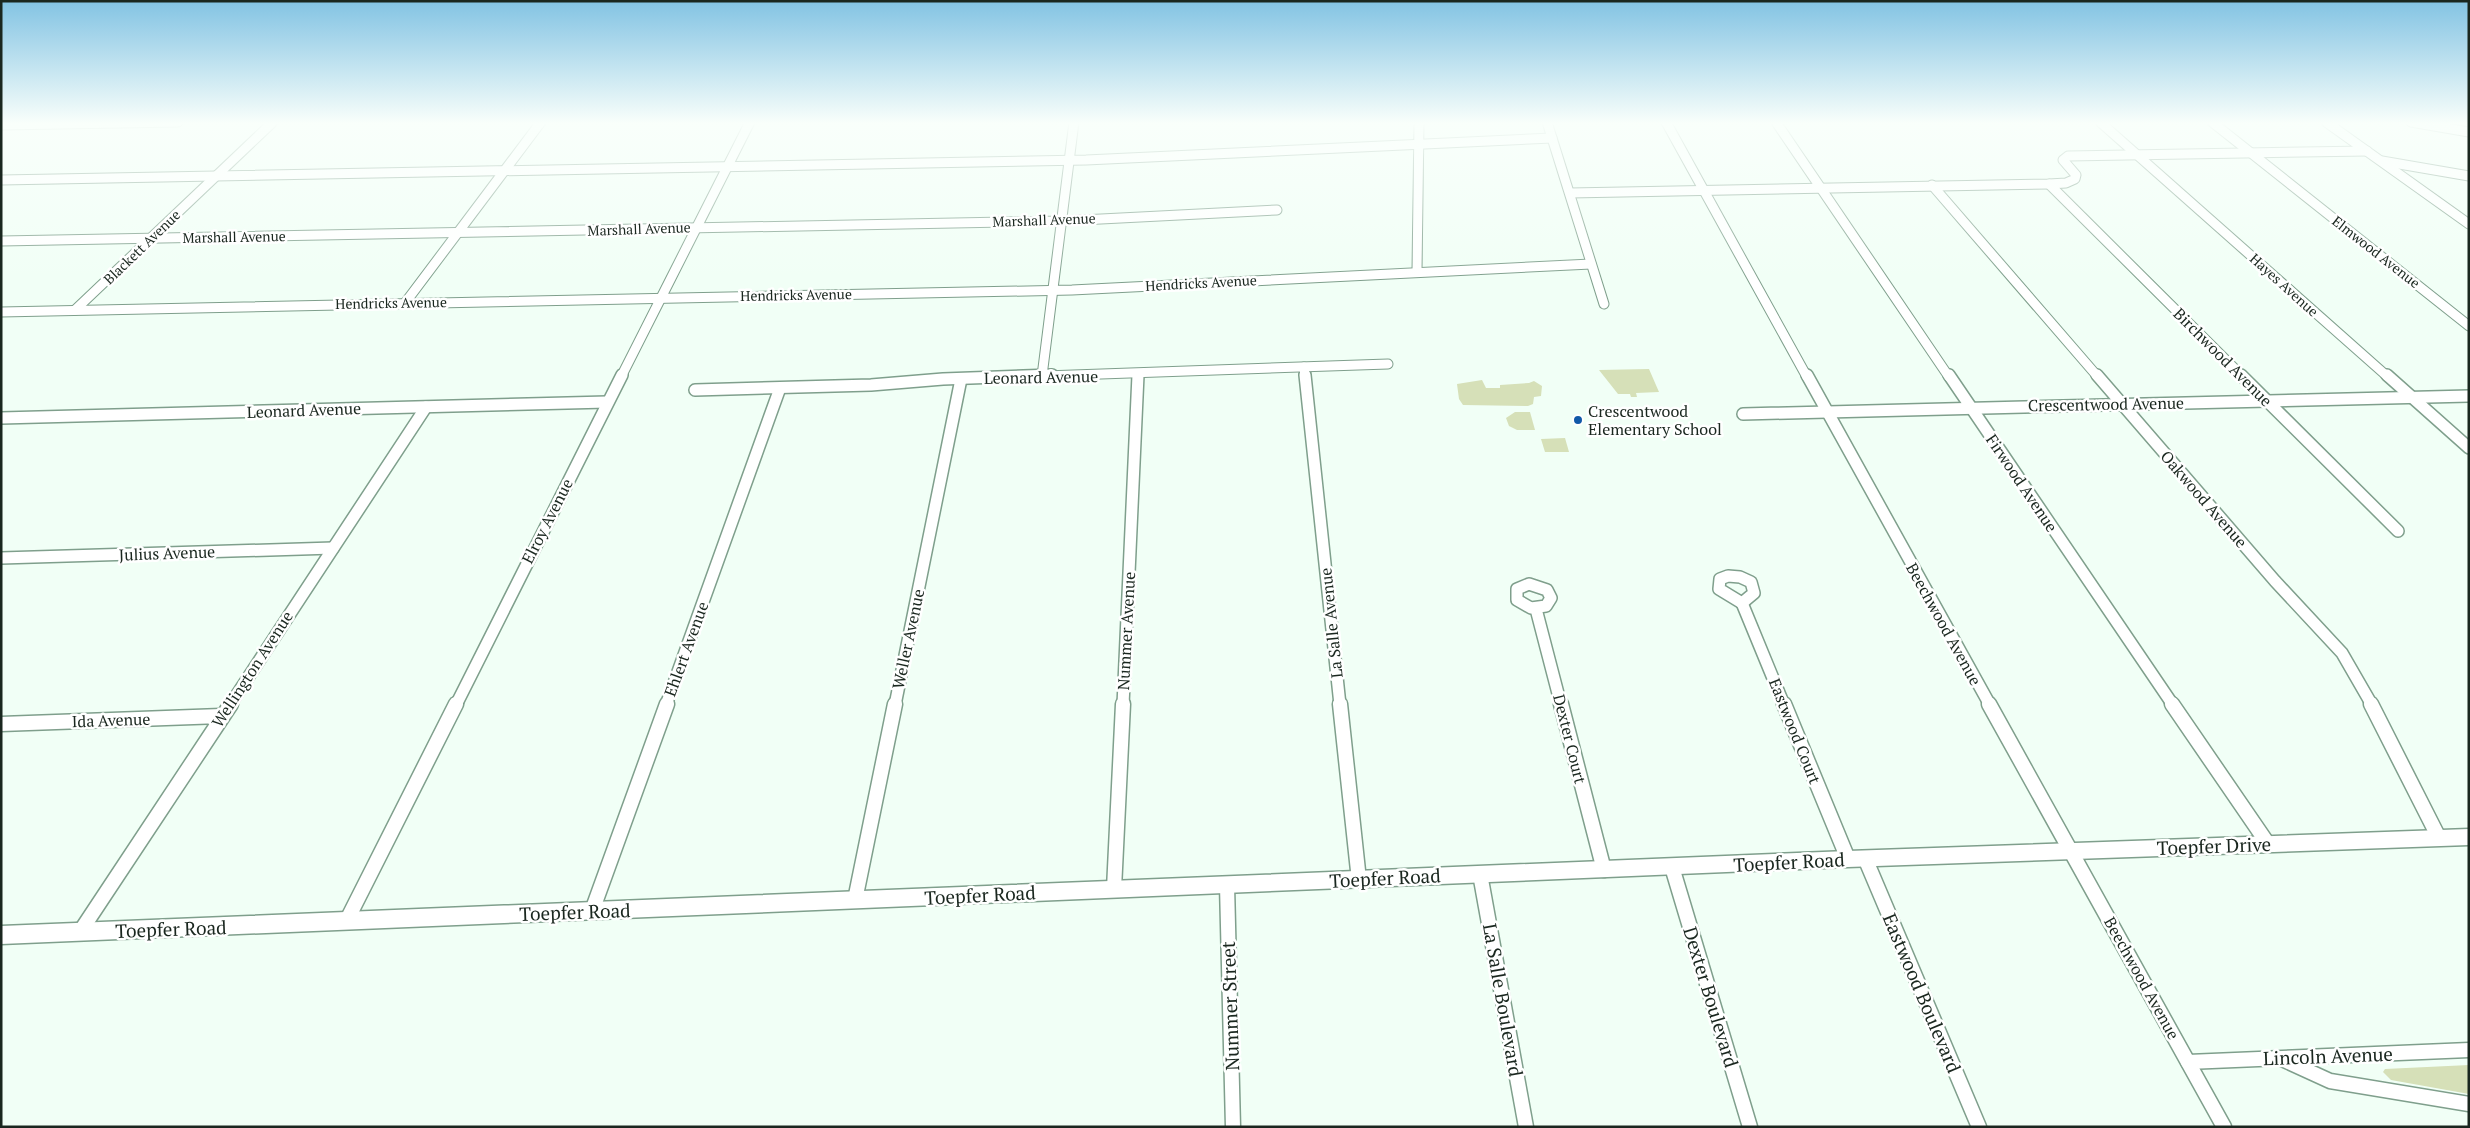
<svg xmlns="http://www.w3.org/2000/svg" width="2470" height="1128" viewBox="0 0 2470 1128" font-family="'PT Serif',serif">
<rect width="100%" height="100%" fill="#f1fff6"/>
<g fill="#d6e0b8">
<polygon points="1649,369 1659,392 1636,393 1637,397 1631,397 1630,394 1618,394 1599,370"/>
<polygon points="1482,380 1486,388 1500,388 1500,385 1529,383 1534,381 1542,386 1541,396 1534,397 1533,404 1528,406 1463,405 1459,399 1457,384"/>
<polygon points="1515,412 1530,412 1535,430 1517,430 1509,426 1506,418"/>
<polygon points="1565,438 1569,452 1545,452 1541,439"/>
<polygon points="2469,1065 2469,1094 2391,1080 2383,1072 2385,1069"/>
</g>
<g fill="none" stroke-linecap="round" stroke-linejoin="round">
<g stroke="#7f9f8c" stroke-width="11">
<g id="street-far2">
<polyline points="1547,122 1604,304"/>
<polyline points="1666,122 1807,377"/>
<polyline points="1776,122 1949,377"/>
<polyline points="2100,122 2388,377"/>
<polyline points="2212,122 2469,326"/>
<polyline points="2326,122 2469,224"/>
<polyline points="2411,122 2469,132"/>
<polyline points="2,125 178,122"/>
<polyline points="2382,161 2469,176"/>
<polyline points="1,180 1086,160 1552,138"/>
<polyline points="2049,184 2243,377"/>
<polyline points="1932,185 2098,377"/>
<polyline points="1570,193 2049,184 2066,183 2075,179 2076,175 2063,160 2068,156 2367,151"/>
<polyline points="1,241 1062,221 1277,210"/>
<polyline points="1417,271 1419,122"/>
<polyline points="405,303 541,122"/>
<polyline points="75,310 273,122"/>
<polyline points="1,312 1072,290 1591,264"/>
<polyline points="1304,367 1305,377"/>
<polyline points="1042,376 1074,122"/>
<polyline points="621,377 750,122"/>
<polyline points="1015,377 1388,364"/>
<polyline points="1138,377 1138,374"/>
</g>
</g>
<g stroke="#7f9f8c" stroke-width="14">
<g id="street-far1">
<polyline points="1305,375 1340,705"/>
<polyline points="1807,375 1990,705"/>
<polyline points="1949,375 2173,705"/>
<polyline points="2097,375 2275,581 2342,653 2372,705"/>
<polyline points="2241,375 2398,531"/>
<polyline points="2387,375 2469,448"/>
<polyline points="695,390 871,385 943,379 1052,375"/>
<polyline points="1743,414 2469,396"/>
<polyline points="1,418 607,402"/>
<polyline points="1,558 333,548"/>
<polygon points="1728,576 1740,577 1751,582 1754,593 1742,603 1719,589 1720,579"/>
<polygon points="1529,584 1547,590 1551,598 1546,606 1531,608 1517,600 1517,589"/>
<polyline points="1742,603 1784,705"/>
<polyline points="1536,609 1561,705"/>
<polyline points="230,705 426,407"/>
<polyline points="456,705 622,375"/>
<polyline points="666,705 780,388"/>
<polyline points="895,705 961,379"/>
<polyline points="1123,705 1138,375"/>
</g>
</g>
<g stroke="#7f9f8c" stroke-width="17">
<g id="street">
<polyline points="1340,704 1359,880"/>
<polyline points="1561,704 1604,870"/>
<polyline points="1784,704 1848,859"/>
<polyline points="1989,704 2224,1127"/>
<polyline points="2172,704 2268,844"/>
<polyline points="2371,704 2439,838"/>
<polyline points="1,724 221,716"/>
<polyline points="1865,858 1979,1127"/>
<polyline points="1672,867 1750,1127"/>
<polyline points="1480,874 1526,1127"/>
<polyline points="1227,885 1233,1127"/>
<polyline points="1114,889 1123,704"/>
<polyline points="855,900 895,704"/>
<polyline points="592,911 667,704"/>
<polyline points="346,922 456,704"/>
<polyline points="80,932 231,704"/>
<polyline points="2282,1059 2330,1081 2469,1104"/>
<polyline points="2188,1062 2469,1050"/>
</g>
</g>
<g stroke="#7f9f8c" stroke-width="3">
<g id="secondary">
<polygon points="1,122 11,122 1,129"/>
<polygon points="2469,829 2469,845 1848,867 1,944 1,926 1848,851"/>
</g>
</g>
<use href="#street-far2" stroke="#fff" stroke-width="9"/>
<use href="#street-far1" stroke="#fff" stroke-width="11"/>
<use href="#street" stroke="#fff" stroke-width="14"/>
<use href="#secondary" fill="#fff" fill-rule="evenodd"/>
</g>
<linearGradient id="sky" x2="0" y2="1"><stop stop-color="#82c3e3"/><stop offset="0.44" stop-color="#f9fffb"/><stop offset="1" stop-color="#f9fffb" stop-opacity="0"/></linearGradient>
<rect width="2470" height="280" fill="url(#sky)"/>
<circle fill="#1159a8" stroke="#fff" stroke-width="2" cx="1578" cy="420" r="5"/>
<g text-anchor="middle" stroke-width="5" stroke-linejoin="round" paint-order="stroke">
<g font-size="14" fill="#1a271f" stroke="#fff">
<text transform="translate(1044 220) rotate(-2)" y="5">Marshall Avenue</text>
<text transform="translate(639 229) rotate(-2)" y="5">Marshall Avenue</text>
<text transform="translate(234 237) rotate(-1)" y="5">Marshall Avenue</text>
<text transform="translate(142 247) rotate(-44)" y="5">Blackett Avenue</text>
<text transform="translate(2376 252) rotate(38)" y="5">Elmwood Avenue</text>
<text transform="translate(1201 283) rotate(-3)" y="5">Hendricks Avenue</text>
<text transform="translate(2284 285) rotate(42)" y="5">Hayes Avenue</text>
<text transform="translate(796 295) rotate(-1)" y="5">Hendricks Avenue</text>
<text transform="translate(391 303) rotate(-1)" y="5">Hendricks Avenue</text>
</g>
<g font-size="16" fill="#1a271f" stroke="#fff">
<text transform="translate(2223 357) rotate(45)" y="6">Birchwood Avenue</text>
<text transform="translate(1041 377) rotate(-1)" y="6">Leonard Avenue</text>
<text transform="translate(2106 404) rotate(-1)" y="6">Crescentwood Avenue</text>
<text transform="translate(304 410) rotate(-2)" y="6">Leonard Avenue</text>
<text transform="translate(2022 483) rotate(56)" y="6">Firwood Avenue</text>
<text transform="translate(2204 499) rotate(49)" y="6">Oakwood Avenue</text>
<text transform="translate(547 521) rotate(-63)" y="6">Elroy Avenue</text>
<text transform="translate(167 553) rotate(-2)" y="6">Julius Avenue</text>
<text transform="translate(1331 623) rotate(-96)" y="6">La Salle Avenue</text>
<text transform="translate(1944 624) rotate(61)" y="6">Beechwood Avenue</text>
<text transform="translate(1126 631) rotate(-87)" y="6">Nummer Avenue</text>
<text transform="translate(908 639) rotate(-78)" y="6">Weller Avenue</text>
<text transform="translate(686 649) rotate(-70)" y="6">Ehlert Avenue</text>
<text transform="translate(252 669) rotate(-57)" y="6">Wellington Avenue</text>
<text transform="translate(111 720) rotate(-2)" y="6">Ida Avenue</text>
<text transform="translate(1795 731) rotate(68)" y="6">Eastwood Court</text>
<text transform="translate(1570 739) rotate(76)" y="6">Dexter Court</text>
<text transform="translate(2142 978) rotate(61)" y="6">Beechwood Avenue</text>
</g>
<g font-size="16" fill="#1a271f" stroke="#fff" text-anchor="start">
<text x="1588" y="417">Crescentwood<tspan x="1588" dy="18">Elementary School</tspan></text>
</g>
<g font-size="19" fill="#1a271f" stroke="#fff">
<text transform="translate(2214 846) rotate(-2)" y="7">Toepfer Drive</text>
<text transform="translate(1789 862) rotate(-3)" y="7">Toepfer Road</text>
<text transform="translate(1385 878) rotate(-3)" y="7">Toepfer Road</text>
<text transform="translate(980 895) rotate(-3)" y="7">Toepfer Road</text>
<text transform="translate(575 912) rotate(-2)" y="7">Toepfer Road</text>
<text transform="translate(171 929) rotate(-2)" y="7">Toepfer Road</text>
<text transform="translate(1922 993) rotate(67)" y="7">Eastwood Boulevard</text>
<text transform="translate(1711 997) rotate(73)" y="7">Dexter Boulevard</text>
<text transform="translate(1503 1000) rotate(80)" y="7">La Salle Boulevard</text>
<text transform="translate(1230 1006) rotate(-92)" y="7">Nummer Street</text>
<text transform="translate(2328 1056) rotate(-2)" y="7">Lincoln Avenue</text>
</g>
</g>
<rect width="2470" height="1128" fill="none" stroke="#1a271f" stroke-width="5"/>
</svg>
